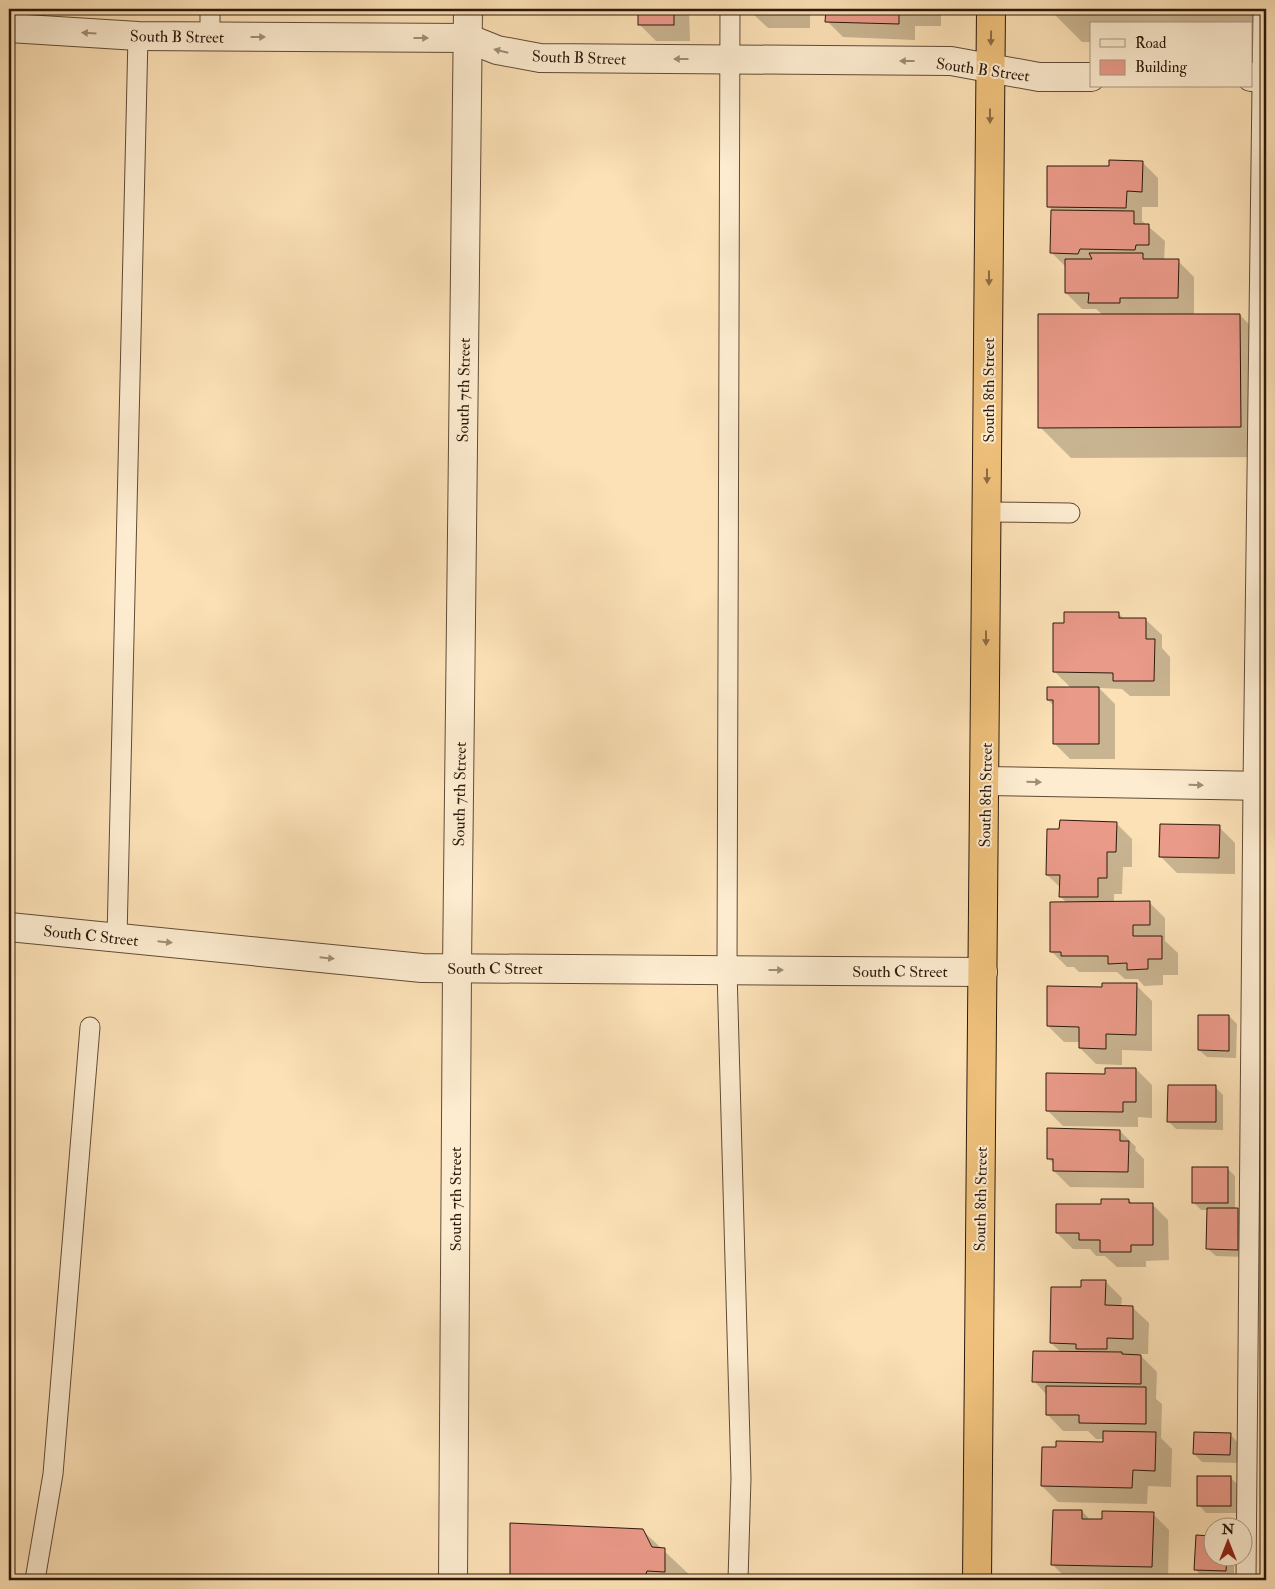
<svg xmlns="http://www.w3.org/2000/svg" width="1275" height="1589" viewBox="0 0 1275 1589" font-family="'IM FELL Double Pica',serif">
<rect width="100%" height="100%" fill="#fce1b6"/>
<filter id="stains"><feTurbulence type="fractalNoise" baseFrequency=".004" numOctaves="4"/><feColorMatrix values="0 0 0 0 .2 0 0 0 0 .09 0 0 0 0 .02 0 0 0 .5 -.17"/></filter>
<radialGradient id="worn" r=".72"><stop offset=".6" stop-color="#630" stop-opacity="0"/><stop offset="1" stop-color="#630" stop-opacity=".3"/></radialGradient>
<g fill="#0003">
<polygon points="639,9 689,9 690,41 656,41 640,25"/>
<polygon points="751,9 810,9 810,28 768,28 751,12"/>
<polygon points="827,9 941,9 941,26 915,26 915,40 843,37 827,21"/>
<polygon points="1051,9 1266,9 1266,42 1251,42 1251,24 1091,24 1091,42 1082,42 1051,11"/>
<polygon points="1142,162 1158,178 1158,207 1142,207 1142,221 1165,241 1164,261 1178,261 1194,277 1194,315 1240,315 1266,342 1266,457 1071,458 1040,427 1103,315 1096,309 1082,309 1066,293 1066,267 1052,253 1053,211 1048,206 1110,168"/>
<polygon points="1118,613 1124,619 1145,619 1162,635 1162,648 1170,657 1170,696 1130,696 1122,689 1099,688 1115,704 1115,759 1070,759 1054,743 1054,706 1048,700 1071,688 1055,672 1065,624"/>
<polygon points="1265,680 1266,680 1266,760 1265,758"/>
<polygon points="1116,823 1132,839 1132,867 1123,867 1122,894 1114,894 1114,903 1149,902 1165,918 1165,941 1178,953 1178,975 1163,975 1163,985 1144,986 1138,979 1125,979 1117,972 1079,972 1074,967 1067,967 1051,951 1067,903 1060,896 1061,888 1047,875"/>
<polygon points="1219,827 1235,843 1235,874 1177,873 1161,857"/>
<polygon points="1136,985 1152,1001 1152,1051 1122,1050 1122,1065 1096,1064 1080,1048 1080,1042 1064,1042 1048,1026 1104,988"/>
<polygon points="1229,1016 1237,1024 1236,1058 1207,1057 1199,1050"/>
<polygon points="1136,1069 1152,1085 1152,1118 1138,1117 1138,1127 1063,1126 1047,1110 1107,1075"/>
<polygon points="1215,1087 1223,1095 1223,1130 1176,1129 1168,1121"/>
<polygon points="1120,1131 1136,1147 1135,1150 1144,1159 1144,1188 1070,1187 1054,1171 1054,1164 1048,1158"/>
<polygon points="1227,1168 1235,1176 1235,1209 1238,1209 1246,1217 1245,1257 1216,1256 1208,1249 1208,1210 1201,1210 1193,1202"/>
<polygon points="1129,1200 1133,1204 1152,1204 1168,1220 1169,1260 1146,1261 1146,1267 1117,1267 1105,1256 1096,1256 1090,1249 1073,1249 1057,1233 1103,1206"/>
<polygon points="1106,1282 1122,1298 1121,1307 1132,1307 1149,1323 1148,1354 1139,1354 1157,1372 1156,1399 1162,1404 1161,1438 1172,1449 1171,1487 1148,1486 1147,1504 1058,1502 1042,1486 1104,1443 1104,1439 1096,1439 1088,1431 1063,1431 1047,1414 1047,1395 1034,1381 1061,1352 1051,1343 1082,1288"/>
<polygon points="1231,1435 1238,1443 1238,1463 1202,1462 1194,1454"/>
<polygon points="1230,1477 1238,1485 1238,1513 1206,1513 1199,1505"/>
<polygon points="1082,1511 1090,1520 1103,1520 1153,1514 1169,1530 1168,1580 1068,1580 1053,1565"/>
<polygon points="512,1524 643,1531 695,1580 512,1580"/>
<polygon points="1197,1537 1212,1537 1212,1556 1234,1556 1234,1579 1203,1578 1196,1570"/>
</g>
<g fill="#ea9a89" stroke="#2c190b">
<rect x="638" y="9" width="36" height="16"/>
<rect x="750" y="9" width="45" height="3"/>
<polygon points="826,9 925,9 925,11 899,10 899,24 825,22"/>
<polygon points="1050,9 1252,9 1252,12 1050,11"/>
<polygon points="1109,160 1143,161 1142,192 1127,191 1126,208 1047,207 1047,166 1109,166"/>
<polygon points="1051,210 1134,211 1134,224 1149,224 1149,245 1136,245 1135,250 1080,249 1078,254 1050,253"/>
<polygon points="1089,253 1143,253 1143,259 1179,259 1178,298 1120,298 1120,303 1088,303 1089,293 1065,293 1065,259 1092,259"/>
<polygon points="1038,314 1240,314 1241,427 1038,428"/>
<polygon points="1064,612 1119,612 1119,618 1146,618 1146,639 1155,639 1154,681 1113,681 1113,673 1053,672 1053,623 1064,623"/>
<rect x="1263" y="679" width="3" height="80"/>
<polygon points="1047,687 1099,687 1099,744 1053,744 1053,700 1047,700"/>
<polygon points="1060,820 1117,822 1116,852 1107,852 1107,878 1098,878 1098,897 1059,897 1060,875 1046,875 1047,829 1059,829"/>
<polygon points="1160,824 1220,825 1219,858 1159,857"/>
<polygon points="1263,828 1266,828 1266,860 1264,860"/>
<polygon points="1150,901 1150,925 1133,925 1133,936 1162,936 1162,959 1148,959 1148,969 1127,970 1127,963 1108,964 1108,956 1061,956 1061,952 1050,952 1050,902"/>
<polygon points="1102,983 1137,983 1136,1035 1106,1034 1106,1049 1079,1048 1079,1027 1047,1026 1047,986 1102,987"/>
<polygon points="1198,1015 1229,1015 1229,1051 1198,1050"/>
<polygon points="1105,1068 1136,1068 1136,1102 1123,1102 1123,1112 1046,1111 1046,1073 1105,1074"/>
<polygon points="1168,1085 1216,1085 1216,1122 1167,1122"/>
<polygon points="1047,1128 1120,1130 1120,1141 1129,1141 1128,1172 1053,1171 1053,1159 1047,1159"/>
<rect x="1192" y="1167" width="36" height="36"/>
<polygon points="1101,1199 1129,1199 1129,1203 1153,1203 1153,1245 1131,1245 1131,1252 1100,1252 1100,1240 1079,1240 1079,1233 1056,1233 1056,1204 1101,1204"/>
<polygon points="1207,1208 1238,1208 1238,1250 1206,1249"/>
<polygon points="1081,1280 1106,1280 1105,1305 1133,1306 1133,1339 1107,1338 1107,1349 1076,1349 1076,1344 1050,1343 1051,1287 1081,1287"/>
<polygon points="1033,1351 1122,1352 1122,1354 1141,1355 1141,1384 1032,1382"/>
<polygon points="1046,1386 1146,1387 1146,1424 1079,1423 1079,1415 1046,1415"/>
<polygon points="1103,1431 1156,1432 1155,1471 1133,1470 1132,1488 1041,1486 1042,1447 1056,1447 1056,1441 1103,1442"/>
<polygon points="1194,1432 1231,1433 1230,1455 1193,1454"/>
<rect x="1197" y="1476" width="34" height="30"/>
<polygon points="1053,1510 1082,1510 1082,1519 1102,1519 1102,1511 1154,1512 1152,1567 1051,1565"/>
<polygon points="510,1523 643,1529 652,1547 665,1548 665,1572 647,1571 644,1580 510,1580"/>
<polygon points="1196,1535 1212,1536 1212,1556 1227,1556 1226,1571 1194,1570"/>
</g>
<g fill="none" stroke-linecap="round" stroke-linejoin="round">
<g stroke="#604b36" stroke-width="21">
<g id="lane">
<polyline points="730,9 727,970 741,1478 738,1580"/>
<polyline points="210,36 210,9"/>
<polyline points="987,512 1070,513"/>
<polyline points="117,938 138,36"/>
<polyline points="35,1580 53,1474 90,1027"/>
<polyline points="1246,1580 1253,786 1263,9"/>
</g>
</g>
<g stroke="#604b36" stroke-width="30">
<g id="street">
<polyline points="9,28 138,36 467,38 497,50 540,58 951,61 1039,77 1091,77"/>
<polyline points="1251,77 1266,77"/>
<polyline points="985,781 1266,786"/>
<polyline points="9,927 422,968 983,972"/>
<polyline points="453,1580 457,968 468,9"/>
</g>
</g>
<g stroke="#2c190b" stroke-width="30">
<polyline id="highway" points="977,1580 991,9"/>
</g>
<use href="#lane" stroke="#fdecd0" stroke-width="19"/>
<use href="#street" stroke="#fdecd0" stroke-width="28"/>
<use href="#highway" stroke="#eec07b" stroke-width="28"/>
</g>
<defs><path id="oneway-solid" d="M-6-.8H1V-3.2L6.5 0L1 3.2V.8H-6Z" transform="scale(1.25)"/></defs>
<g fill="#9f8d77">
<use href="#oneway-solid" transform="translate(89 33) rotate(-177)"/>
<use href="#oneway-solid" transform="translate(258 37)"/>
<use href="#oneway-solid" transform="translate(421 38)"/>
<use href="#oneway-solid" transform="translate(501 51) rotate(-166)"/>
<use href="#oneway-solid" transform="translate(681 59) rotate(-180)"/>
<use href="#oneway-solid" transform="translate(907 61) rotate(-180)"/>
<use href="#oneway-solid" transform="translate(1034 782) rotate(1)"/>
<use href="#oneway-solid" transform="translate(1196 785) rotate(1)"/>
<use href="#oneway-solid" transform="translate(165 942) rotate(6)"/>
<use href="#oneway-solid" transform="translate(327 958) rotate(6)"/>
<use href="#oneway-solid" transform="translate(776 970)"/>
</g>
<g fill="#8d6c43">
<use href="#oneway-solid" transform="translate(991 38) rotate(91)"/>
<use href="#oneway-solid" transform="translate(990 116) rotate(90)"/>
<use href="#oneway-solid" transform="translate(989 278) rotate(90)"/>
<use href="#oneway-solid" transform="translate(987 476) rotate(90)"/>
<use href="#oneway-solid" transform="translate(986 638) rotate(90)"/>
</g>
<g text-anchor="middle" stroke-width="4" stroke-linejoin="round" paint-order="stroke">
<g font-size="16" fill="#2c190b" stroke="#fdecd0">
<text transform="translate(177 36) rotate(1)" y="6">South B Street</text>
<text transform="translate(579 57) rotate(2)" y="6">South B Street</text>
<text transform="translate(983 69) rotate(8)" y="6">South B Street</text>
<text transform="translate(463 390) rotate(-89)" y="6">South 7th Street</text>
<text transform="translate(988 390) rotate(-90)" y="6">South 8th Street</text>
<text transform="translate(459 794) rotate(-89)" y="6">South 7th Street</text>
<text transform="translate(985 795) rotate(-89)" y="6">South 8th Street</text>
<text transform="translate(91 935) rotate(6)" y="6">South C Street</text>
<text x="495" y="974">South C Street</text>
<text x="900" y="977">South C Street</text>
<text transform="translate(455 1199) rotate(-90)" y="6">South 7th Street</text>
<text transform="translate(980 1199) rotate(-89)" y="6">South 8th Street</text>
</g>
</g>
<rect width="1275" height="1589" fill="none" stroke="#fce1b6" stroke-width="30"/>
<rect x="10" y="10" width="1255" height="1569" fill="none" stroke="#2c190b" stroke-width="2.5"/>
<rect x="15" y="15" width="1245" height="1559" fill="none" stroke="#2c190b"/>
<rect x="1090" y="22" width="162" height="65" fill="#fdecd0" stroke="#a99881"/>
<rect x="1100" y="39" width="25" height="8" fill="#fdecd0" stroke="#a99881"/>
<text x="1135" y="48" font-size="15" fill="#2c190b">Road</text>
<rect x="1100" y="60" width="25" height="15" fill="#ea9a89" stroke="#a99881"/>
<text x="1135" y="72" font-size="15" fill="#2c190b">Building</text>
<g transform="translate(1228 1542)"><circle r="24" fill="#fdecd0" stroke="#a99881"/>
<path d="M0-4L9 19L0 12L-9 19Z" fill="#8f2418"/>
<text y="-8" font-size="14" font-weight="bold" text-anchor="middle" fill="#2c190b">N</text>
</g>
<rect width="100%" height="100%" filter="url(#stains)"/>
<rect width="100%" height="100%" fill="url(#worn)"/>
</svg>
